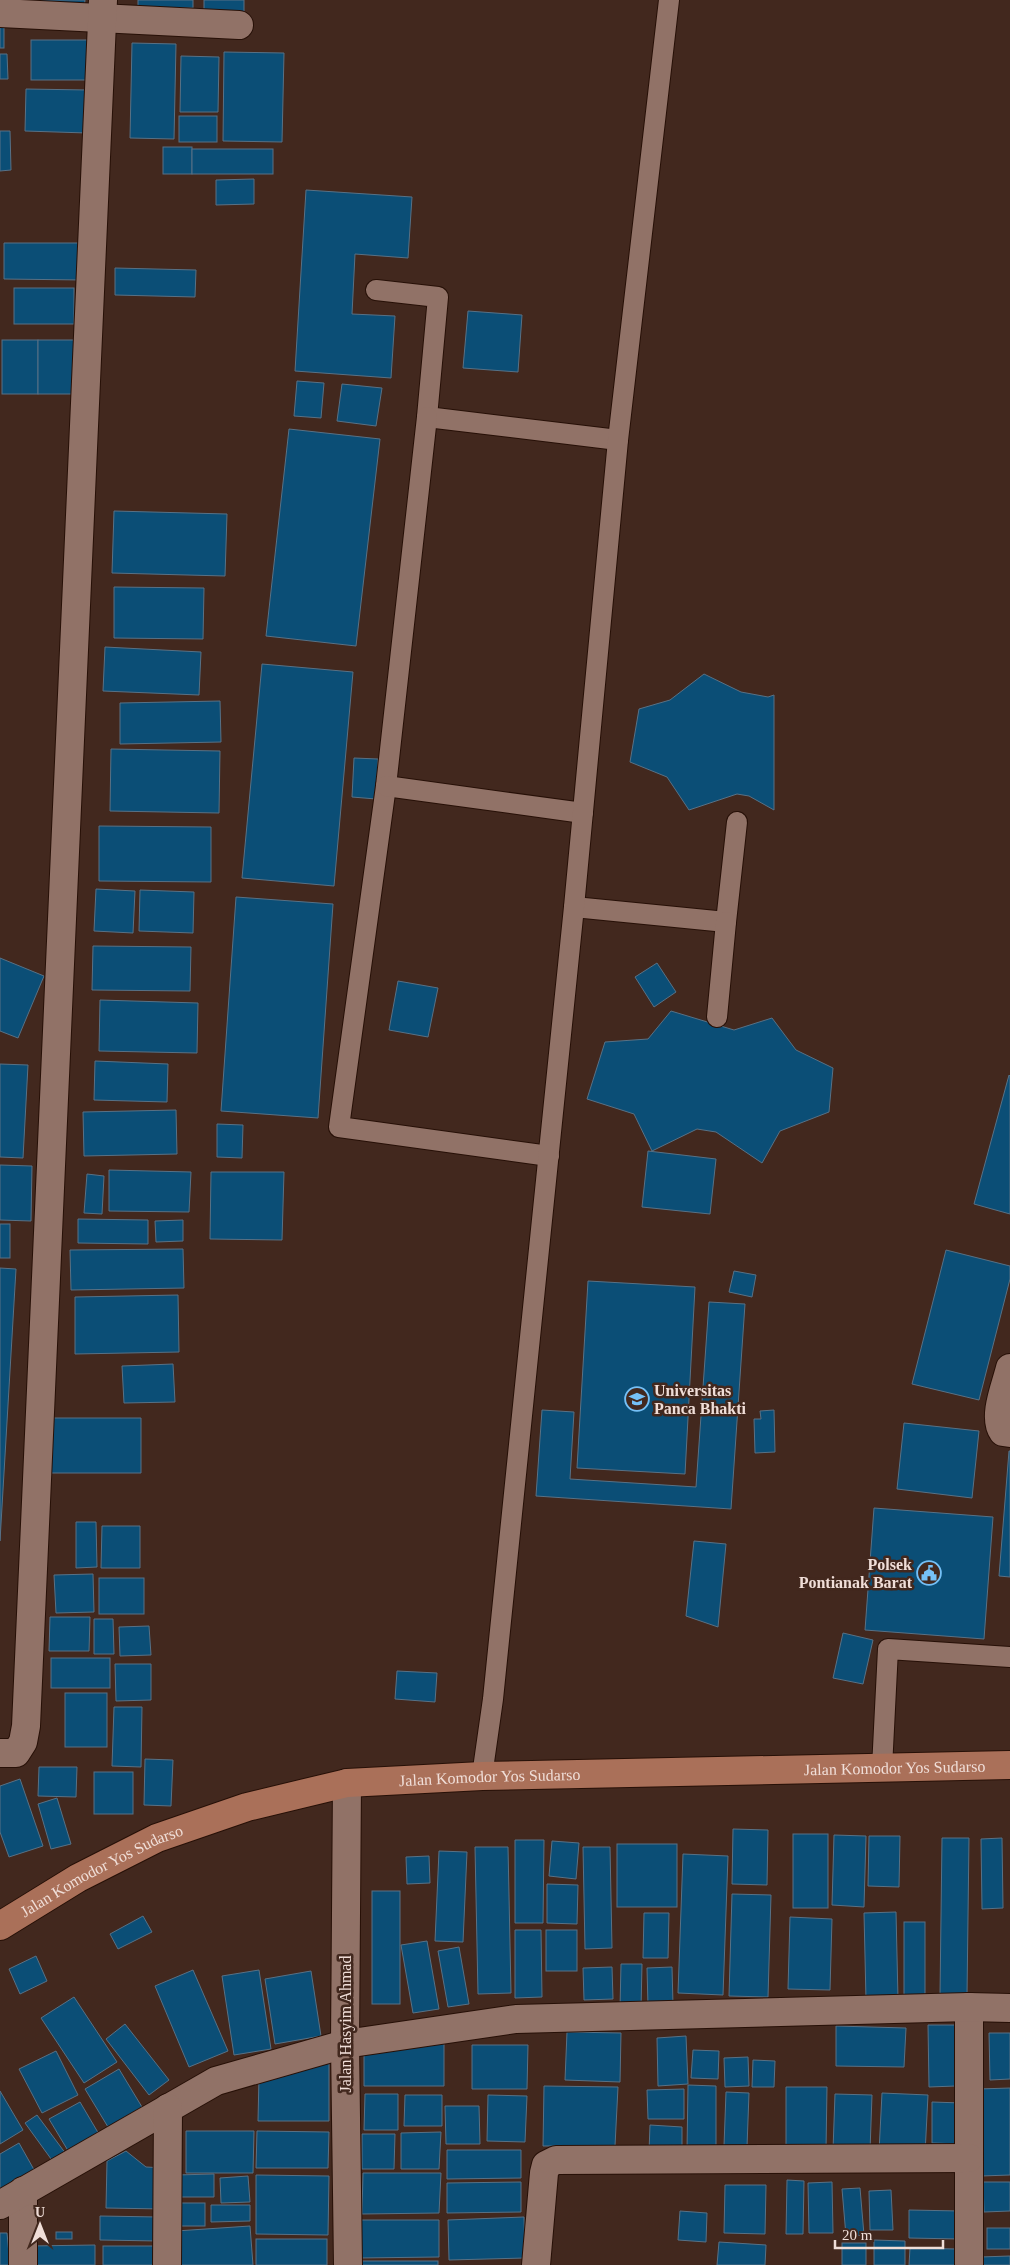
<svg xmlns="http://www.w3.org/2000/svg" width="1010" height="2265" viewBox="0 0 1010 2265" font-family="Georgia,serif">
<rect width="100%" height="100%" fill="#42281e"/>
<g fill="#0b4e76" stroke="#587185">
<polygon points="19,0 85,0 84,8 19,6"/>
<polygon points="138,0 193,0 193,8 138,7"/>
<rect x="204" y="0" width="40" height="13"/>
<rect x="0" y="17" width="4" height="31"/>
<rect x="31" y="40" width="59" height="40"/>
<polygon points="132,43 176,44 174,139 130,138"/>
<polygon points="224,52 284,53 282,142 223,141"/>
<polygon points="0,54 7,54 8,79 0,79"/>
<polygon points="181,56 219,57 218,112 180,112"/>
<polygon points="26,89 88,90 87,133 25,131"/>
<rect x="179" y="116" width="38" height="26"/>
<polygon points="0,131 10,131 11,170 0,171"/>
<rect x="163" y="147" width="29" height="27"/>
<rect x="192" y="149" width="81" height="25"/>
<polygon points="254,179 254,204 216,205 216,180"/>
<polygon points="306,190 412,197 408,258 355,254 352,314 395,316 391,378 295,371"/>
<polygon points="4,243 83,243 83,280 4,279"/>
<polygon points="115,268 196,270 195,297 115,295"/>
<rect x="14" y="288" width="60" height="36"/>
<polygon points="468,311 522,315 518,372 463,368"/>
<rect x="2" y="340" width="36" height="54"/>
<rect x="38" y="340" width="40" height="54"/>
<polygon points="297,381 324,383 321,418 294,416"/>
<polygon points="342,384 382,388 376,426 337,421"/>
<polygon points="289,429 380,439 356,646 266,636"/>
<polygon points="114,511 227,514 225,576 112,573"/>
<polygon points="114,587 204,588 203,639 114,638"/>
<polygon points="105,647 201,652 199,695 103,691"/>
<polygon points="262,664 353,672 334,886 242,878"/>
<polygon points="704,674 741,692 768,697 774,695 774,810 749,796 737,794 689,810 667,777 630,762 639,709 670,700"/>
<polygon points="220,701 221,742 120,744 120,703"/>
<polygon points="111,749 220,751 219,813 110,811"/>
<polygon points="354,758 378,759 376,799 352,797"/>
<polygon points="99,826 211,827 211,882 99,881"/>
<polygon points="96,889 135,891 133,933 94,931"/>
<polygon points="140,890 194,892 193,933 139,931"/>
<polygon points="236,897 333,904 318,1118 221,1111"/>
<polygon points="93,946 191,947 190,991 92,990"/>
<polygon points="0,958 44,976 18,1038 0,1031"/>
<polygon points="657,963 676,992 654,1007 635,977"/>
<polygon points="398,981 438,988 428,1037 389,1030"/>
<polygon points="100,1000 198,1003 197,1053 99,1051"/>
<polygon points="671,1011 734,1030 772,1018 796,1050 833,1068 829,1112 780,1131 762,1163 716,1132 697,1129 652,1151 634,1114 587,1099 605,1042 648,1039"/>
<polygon points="95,1061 168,1064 167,1102 94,1100"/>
<polygon points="0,1064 28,1065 23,1158 0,1157"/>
<polygon points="1009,1075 1010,1076 1010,1214 974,1204"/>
<polygon points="176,1110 177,1154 84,1156 83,1112"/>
<polygon points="217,1124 243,1125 242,1158 217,1157"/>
<polygon points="648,1151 716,1159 710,1214 642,1207"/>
<polygon points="0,1165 32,1166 31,1221 0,1220"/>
<polygon points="109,1170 191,1172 189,1212 109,1211"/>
<polygon points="211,1172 284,1172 282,1240 210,1239"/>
<polygon points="87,1174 104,1176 102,1214 84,1213"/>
<polygon points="78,1219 148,1220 148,1244 78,1243"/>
<polygon points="183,1220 183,1241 156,1242 155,1221"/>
<rect x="0" y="1224" width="10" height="34"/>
<polygon points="183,1249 184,1288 71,1290 70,1250"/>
<polygon points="946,1250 1010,1266 1010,1279 979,1400 912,1384"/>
<polygon points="0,1268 16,1269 0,1541"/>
<polygon points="734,1271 756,1275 752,1297 729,1292"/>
<polygon points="588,1281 695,1287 685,1474 577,1468"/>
<polygon points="178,1295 179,1352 75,1354 75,1297"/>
<polygon points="709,1302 745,1304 731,1509 536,1496 542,1410 574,1412 570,1479 696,1487"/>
<polygon points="173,1364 175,1402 124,1403 122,1366"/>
<polygon points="774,1410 775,1452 755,1453 754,1419 761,1419 760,1411"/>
<polygon points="44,1418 141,1418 141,1473 45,1473"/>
<polygon points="904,1423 979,1431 972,1498 897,1489"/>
<polygon points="1009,1451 1010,1451 1010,1577 999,1576"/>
<polygon points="874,1508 993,1517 984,1639 865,1630"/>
<polygon points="76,1522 96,1522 97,1567 76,1568"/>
<polygon points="102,1526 140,1526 140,1568 101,1568"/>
<polygon points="694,1541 726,1544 718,1627 686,1616"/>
<polygon points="93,1574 94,1612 56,1613 54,1575"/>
<rect x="99" y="1578" width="45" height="36"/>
<polygon points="50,1617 90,1617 89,1651 49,1651"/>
<polygon points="94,1619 113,1619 114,1654 94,1654"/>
<polygon points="149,1626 151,1655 120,1656 119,1627"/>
<polygon points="843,1633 873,1640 863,1684 833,1678"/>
<rect x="51" y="1658" width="59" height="30"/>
<polygon points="115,1664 151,1664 151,1700 116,1701"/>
<polygon points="397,1671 437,1673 435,1702 395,1699"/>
<rect x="65" y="1693" width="42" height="54"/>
<polygon points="114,1707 142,1707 141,1767 112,1766"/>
<polygon points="145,1759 173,1760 171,1806 144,1805"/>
<polygon points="39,1767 77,1767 76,1797 38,1796"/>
<rect x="94" y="1772" width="39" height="42"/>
<polygon points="20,1779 43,1846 9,1857 0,1832 0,1786"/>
<polygon points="57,1798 71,1844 51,1849 38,1804"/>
<polygon points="733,1829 768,1830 767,1885 732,1884"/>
<rect x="793" y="1834" width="35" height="74"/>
<polygon points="834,1835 866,1836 864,1907 832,1905"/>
<polygon points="869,1836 900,1836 899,1887 868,1886"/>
<polygon points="942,1838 969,1838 967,1996 940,1995"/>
<polygon points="1002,1838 1003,1908 982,1909 981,1839"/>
<polygon points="515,1840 544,1840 543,1923 515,1923"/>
<polygon points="552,1841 579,1843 576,1879 549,1876"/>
<rect x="617" y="1844" width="60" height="63"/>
<polygon points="475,1847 508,1847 511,1993 478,1994"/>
<polygon points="583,1847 610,1847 612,1948 585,1949"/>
<polygon points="439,1851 467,1852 463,1942 435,1941"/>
<polygon points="683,1854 728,1856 723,1995 678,1993"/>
<polygon points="429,1856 430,1883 407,1884 406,1857"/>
<polygon points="547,1884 578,1885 577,1924 547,1923"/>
<rect x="372" y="1891" width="28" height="113"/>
<polygon points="732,1894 771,1895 768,1997 729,1996"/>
<polygon points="896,1912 898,1999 866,2000 864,1913"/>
<polygon points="644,1913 669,1913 668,1958 643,1958"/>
<polygon points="143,1916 152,1932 118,1949 110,1934"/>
<polygon points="790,1917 832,1919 830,1990 788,1989"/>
<rect x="904" y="1922" width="21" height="74"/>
<polygon points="515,1930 541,1930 542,1997 515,1998"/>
<rect x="546" y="1930" width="31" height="41"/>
<polygon points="427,1941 439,2009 413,2013 401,1945"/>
<polygon points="459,1947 469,2004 448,2007 438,1951"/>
<polygon points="36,1956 47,1981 20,1994 9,1969"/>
<polygon points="621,1964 642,1964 641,2009 620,2008"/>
<polygon points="612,1967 613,1999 584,2000 583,1968"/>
<polygon points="672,1967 673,2005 648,2006 647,1968"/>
<polygon points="193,1970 228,2051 189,2067 155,1986"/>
<polygon points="259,1970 271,2049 234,2055 222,1976"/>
<polygon points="311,1971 321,2036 275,2044 265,1979"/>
<polygon points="74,1997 117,2062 84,2083 41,2018"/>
<polygon points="125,2024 169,2080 149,2095 106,2039"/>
<polygon points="928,2025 955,2025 956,2086 929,2087"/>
<polygon points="836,2026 906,2028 904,2067 836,2066"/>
<polygon points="567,2032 621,2033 620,2082 565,2080"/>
<polygon points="989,2033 1010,2033 1010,2079 990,2080"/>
<polygon points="444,2035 444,2086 364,2086 364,2050"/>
<polygon points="686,2036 688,2084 658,2086 657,2038"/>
<polygon points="472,2045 528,2045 527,2089 472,2089"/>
<polygon points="693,2050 719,2051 718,2079 691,2078"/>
<polygon points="56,2051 78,2095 42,2113 19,2069"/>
<polygon points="748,2057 749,2086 725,2087 724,2058"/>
<polygon points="329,2058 329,2121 258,2121 259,2077"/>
<polygon points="753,2060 775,2061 774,2087 752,2087"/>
<polygon points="119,2069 142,2107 108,2127 85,2089"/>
<polygon points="688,2085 716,2086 716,2152 687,2151"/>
<polygon points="544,2086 618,2087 615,2146 543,2146"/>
<polygon points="786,2087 827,2087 826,2150 786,2149"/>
<polygon points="1010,2088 1010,2175 981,2176 978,2089"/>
<polygon points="684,2089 684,2119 648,2119 647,2090"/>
<polygon points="0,2091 23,2130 0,2144"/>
<polygon points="726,2092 749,2093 747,2147 724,2146"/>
<polygon points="882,2093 928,2095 925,2154 879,2152"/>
<polygon points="365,2094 398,2094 398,2130 364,2130"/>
<polygon points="835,2094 872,2095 870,2151 833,2150"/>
<polygon points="405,2095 442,2095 442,2126 404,2126"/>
<polygon points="488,2095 527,2096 525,2142 487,2141"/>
<polygon points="80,2102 103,2141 73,2159 49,2119"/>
<polygon points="932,2102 962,2103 961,2144 932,2143"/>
<polygon points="445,2106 479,2106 480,2144 446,2144"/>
<polygon points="37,2115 66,2154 54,2163 25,2123"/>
<polygon points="650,2125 682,2127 682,2153 649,2152"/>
<polygon points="186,2131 254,2131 253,2173 186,2173"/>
<polygon points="257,2131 329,2132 328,2168 256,2168"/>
<polygon points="441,2132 439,2169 401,2169 401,2133"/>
<polygon points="362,2134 395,2134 394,2169 362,2169"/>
<polygon points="19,2143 37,2175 0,2196 0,2154"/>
<polygon points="447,2150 521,2150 521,2178 447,2179"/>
<polygon points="126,2151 146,2167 165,2168 164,2209 106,2208 107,2161"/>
<polygon points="363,2173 441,2173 439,2213 362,2214"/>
<polygon points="214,2174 214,2197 176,2197 176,2175"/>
<polygon points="256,2175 329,2176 328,2235 256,2234"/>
<polygon points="248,2176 250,2202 221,2203 220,2178"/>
<polygon points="787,2180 804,2181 803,2234 786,2234"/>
<polygon points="521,2182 521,2212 447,2213 447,2183"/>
<polygon points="832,2182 833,2233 809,2233 808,2183"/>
<polygon points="983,2182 1010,2182 1010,2211 984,2212"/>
<polygon points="725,2185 766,2185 765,2234 724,2233"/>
<polygon points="860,2188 864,2235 846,2236 842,2189"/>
<polygon points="891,2190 893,2230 870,2230 869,2191"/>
<rect x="177" y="2203" width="28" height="23"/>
<polygon points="211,2205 250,2205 250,2221 211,2222"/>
<polygon points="909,2210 960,2211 960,2239 909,2238"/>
<polygon points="680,2211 707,2213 706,2242 678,2240"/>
<polygon points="100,2216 158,2217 158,2241 100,2240"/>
<polygon points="524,2217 525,2258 449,2260 448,2220"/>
<polygon points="359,2220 439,2220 439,2257 358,2258"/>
<polygon points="250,2226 253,2265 178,2265 176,2231"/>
<rect x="987" y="2228" width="23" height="21"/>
<rect x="56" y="2232" width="16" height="7"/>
<polygon points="0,2233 7,2233 10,2265 0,2265"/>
<rect x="256" y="2239" width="71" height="26"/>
<polygon points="874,2240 905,2241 905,2265 874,2265"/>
<polygon points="719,2242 766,2245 765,2265 717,2265"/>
<rect x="842" y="2243" width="24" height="22"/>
<polygon points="95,2245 95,2265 29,2265 29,2246"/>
<rect x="103" y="2246" width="58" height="19"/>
<polygon points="910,2248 957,2249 956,2265 909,2265"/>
<polygon points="1010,2256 1010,2265 980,2265 980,2257"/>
<rect x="355" y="2261" width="83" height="4"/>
</g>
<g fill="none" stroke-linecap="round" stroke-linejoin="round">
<g stroke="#271007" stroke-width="22">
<g id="lane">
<polyline points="376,290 438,297 427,417 618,440"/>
<polyline points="427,417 386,786 339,1127 549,1156"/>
<polyline points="386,786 583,813"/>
<polyline points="574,907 726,922 737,822"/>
<polyline points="717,1017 726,922"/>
<polyline points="882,1768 888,1649 1010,1657"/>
<polyline points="482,1776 493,1699 574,907 618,440 669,0"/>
</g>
</g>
<g stroke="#271007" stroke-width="30">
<g id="street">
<polyline points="0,13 239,25"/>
<path d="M 1010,1368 C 1006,1385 992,1417 1003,1432 L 1010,1433"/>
<polyline points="0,1753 16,1753 23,1742 26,1726 103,0"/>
<polyline points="347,1783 345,2044 348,2265"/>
<polyline points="969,2007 969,2265"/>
<polyline points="23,2191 23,2265"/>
<polyline points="0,2205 216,2081 345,2044 516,2019 969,2007 1010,2008"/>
<polyline points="167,2265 168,2108"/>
<polyline points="536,2265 544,2173 546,2165 556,2160 969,2158"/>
</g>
</g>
<g stroke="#271007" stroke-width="30">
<g id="secondary">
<path id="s1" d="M 0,1926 L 78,1878 L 157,1838 L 247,1807 L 347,1783 L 482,1776 L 1010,1765"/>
</g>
</g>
<use href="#lane" stroke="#917267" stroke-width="20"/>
<use href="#street" stroke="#917267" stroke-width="28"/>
<use href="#secondary" stroke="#aa7059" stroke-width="28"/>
</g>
<defs>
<g id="university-ring" transform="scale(1.25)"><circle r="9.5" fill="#42281e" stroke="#75c0f6" stroke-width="1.5"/><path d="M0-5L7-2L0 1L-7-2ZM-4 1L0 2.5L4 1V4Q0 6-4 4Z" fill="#75c0f6"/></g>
<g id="civic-ring" transform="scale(1.25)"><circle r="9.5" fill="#42281e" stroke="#75c0f6" stroke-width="1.5"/><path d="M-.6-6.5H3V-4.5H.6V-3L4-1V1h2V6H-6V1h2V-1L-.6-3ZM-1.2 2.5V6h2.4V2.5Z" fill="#75c0f6"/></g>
</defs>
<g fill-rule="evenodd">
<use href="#university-ring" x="637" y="1399"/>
<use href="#civic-ring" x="929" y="1573"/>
</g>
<g text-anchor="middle" stroke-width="5" stroke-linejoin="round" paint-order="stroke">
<g font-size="16" font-weight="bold" fill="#f0ded8" stroke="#42281e" text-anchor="start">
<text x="654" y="1396">Universitas<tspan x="654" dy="18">Panca Bhakti</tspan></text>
<text x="912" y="1570" text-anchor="end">Polsek<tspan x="912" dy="18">Pontianak Barat</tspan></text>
</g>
<g font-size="16" fill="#f0ded8" stroke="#42281e">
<text dy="6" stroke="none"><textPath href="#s1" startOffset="926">Jalan Komodor Yos Sudarso</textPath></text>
<text dy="6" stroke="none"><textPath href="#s1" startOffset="521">Jalan Komodor Yos Sudarso</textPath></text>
<text dy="6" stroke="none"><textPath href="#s1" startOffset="116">Jalan Komodor Yos Sudarso</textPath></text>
<text transform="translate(345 2024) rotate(-90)" y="6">Jalan Hasyim Ahmad</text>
</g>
</g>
<g transform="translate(40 2225)" stroke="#42281e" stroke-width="4" paint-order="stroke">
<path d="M0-4L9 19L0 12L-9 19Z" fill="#f0ded8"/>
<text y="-8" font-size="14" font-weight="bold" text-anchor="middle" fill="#f0ded8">U</text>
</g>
<path d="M835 2240v8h108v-8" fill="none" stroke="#f0ded8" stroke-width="2.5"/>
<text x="842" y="2240" font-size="15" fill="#f0ded8" stroke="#42281e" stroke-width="4" paint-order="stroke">20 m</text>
</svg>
